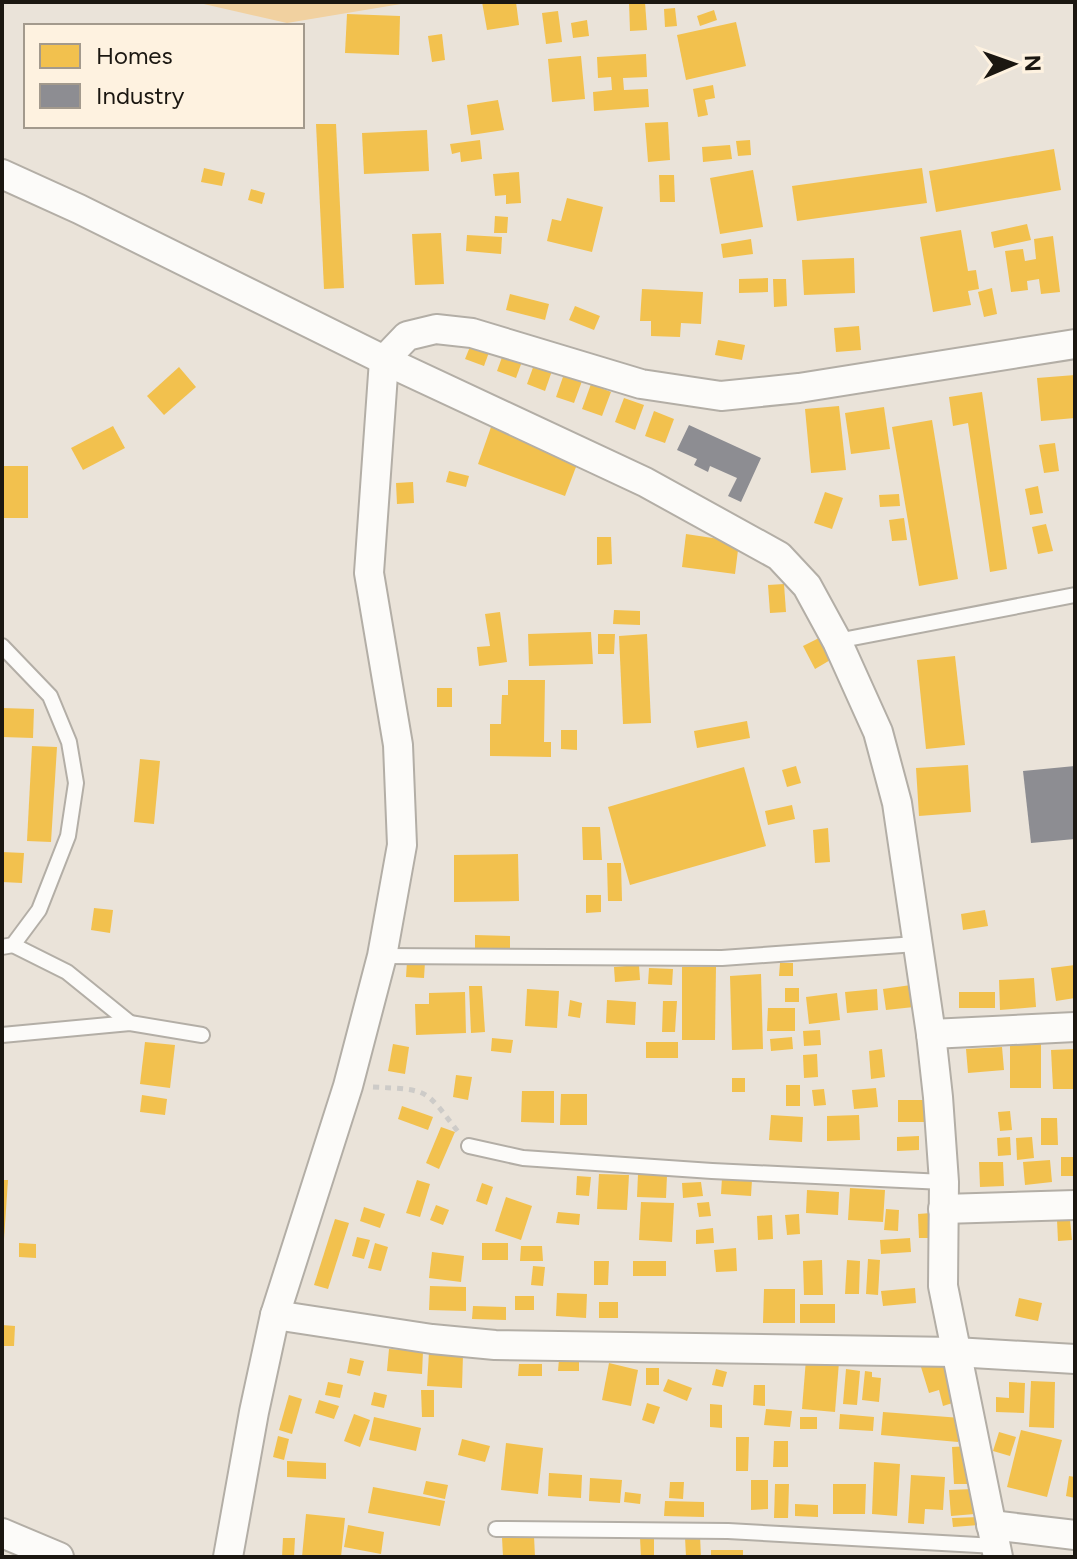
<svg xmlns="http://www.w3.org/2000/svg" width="1077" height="1559" viewBox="0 0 1077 1559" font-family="Figtree,sans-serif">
<rect width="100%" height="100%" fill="#eae3d9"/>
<polygon fill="#f1d1a0" points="195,2 413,2 287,23"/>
<g fill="#f2c14e">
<polygon points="482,2 516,2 519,25 487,30"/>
<polygon points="629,2 645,2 647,30 630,31"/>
<polygon points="675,8 677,26 665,27 664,9"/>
<polygon points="714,10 717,20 700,26 697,16"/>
<polygon points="558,11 562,42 546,44 542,13"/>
<polygon points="347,14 400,16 399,55 345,53"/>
<polygon points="587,20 589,36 573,38 571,23"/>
<polygon points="736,22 746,66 686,80 677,35"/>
<polygon points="442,34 445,60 432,62 428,36"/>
<polygon points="646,54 647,77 623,78 624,90 648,89 649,107 594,111 593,92 612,90 611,77 598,78 597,57"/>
<polygon points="581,56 585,99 552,102 548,59"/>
<polygon points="713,85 715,98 705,100 708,115 698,117 693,89"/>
<polygon points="498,100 504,130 471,135 467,105"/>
<polygon points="668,122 670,160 648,162 645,123"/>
<polygon points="316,124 336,124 344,288 324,289"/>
<polygon points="427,130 429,171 364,174 362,133"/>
<polygon points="480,140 482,159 461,162 460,152 452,154 450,144"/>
<polygon points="750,140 751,155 738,156 736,141"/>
<polygon points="730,145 732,159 703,162 702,147"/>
<polygon points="1054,149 1061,190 936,212 929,171"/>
<polygon points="204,168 225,173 222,186 201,182"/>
<polygon points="922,168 927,203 797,221 792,186"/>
<polygon points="753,170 763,227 720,234 710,178"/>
<polygon points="519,172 521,203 506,204 506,195 495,196 493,174"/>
<polygon points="659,175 674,175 675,202 660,202"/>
<polygon points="251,189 265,193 262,204 248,200"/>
<polygon points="567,198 603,207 592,252 547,241 552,219 561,221"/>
<polygon points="495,216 508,217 507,233 494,233"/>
<polygon points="1027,224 1031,240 994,248 991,232"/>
<polygon points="961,230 968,271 976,270 979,289 968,291 971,305 933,312 920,237"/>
<polygon points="441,233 444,284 415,285 412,234"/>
<polygon points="467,235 502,237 501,254 466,251"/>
<polygon points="1053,236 1060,292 1041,294 1039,279 1027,281 1028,290 1011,292 1005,251 1023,249 1025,261 1036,259 1034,239"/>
<polygon points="751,239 753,254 723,258 721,244"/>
<polygon points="854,258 855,293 804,295 802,260"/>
<polygon points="768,278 768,292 739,293 739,279"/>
<polygon points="773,279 786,279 787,306 774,307"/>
<polygon points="992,288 997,314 984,317 978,292"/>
<polygon points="642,289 703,292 701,324 681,323 680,337 651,336 651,321 640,321"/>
<polygon points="510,294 549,304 545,320 506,310"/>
<polygon points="575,306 600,316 594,330 569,320"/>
<polygon points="859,326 861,350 836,352 834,328"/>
<polygon points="474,337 492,344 484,366 465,359"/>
<polygon points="718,340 745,345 742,360 715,355"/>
<polygon points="505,349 524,356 516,378 497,371"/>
<polygon points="535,362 553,368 545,391 527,384"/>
<polygon points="179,367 196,387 164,415 147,396"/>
<polygon points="564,374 582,381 574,403 556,397"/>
<polygon points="1075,375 1075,418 1041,421 1037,378"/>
<polygon points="591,384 611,392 602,416 582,409"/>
<polygon points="982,392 1007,569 990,572 968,423 953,426 949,397"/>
<polygon points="624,398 644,405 635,430 615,422"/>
<polygon points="839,406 846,470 811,473 805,409"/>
<polygon points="884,407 890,449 851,454 845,413"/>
<polygon points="654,411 674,419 665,443 645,436"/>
<polygon points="932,420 958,579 919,586 892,427"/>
<polygon points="113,426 125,448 83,470 71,448"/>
<polygon points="491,427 579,459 565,496 478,464"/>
<polygon points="1055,443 1059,471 1044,473 1039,445"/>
<rect x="2" y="466" width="26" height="52"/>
<polygon points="449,471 469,476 466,487 446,482"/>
<polygon points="413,482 414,503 397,504 396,483"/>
<polygon points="1038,486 1043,513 1030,515 1025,489"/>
<polygon points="825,492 843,498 832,529 814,523"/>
<polygon points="899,494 900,506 880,507 879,495"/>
<polygon points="904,518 907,540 892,541 889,520"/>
<polygon points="1046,524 1053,551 1038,554 1032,527"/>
<polygon points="686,534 739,542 735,574 682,567"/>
<polygon points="597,537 611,537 612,564 597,565"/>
<polygon points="784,584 786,612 770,613 768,585"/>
<polygon points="614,610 640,611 640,625 613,624"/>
<polygon points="500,612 507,662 479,666 477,647 490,646 485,614"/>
<polygon points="591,632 593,664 529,666 528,634"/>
<polygon points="598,634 615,634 614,654 598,654"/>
<polygon points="647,634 651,723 623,724 619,636"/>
<polygon points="821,637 832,659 815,669 803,646"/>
<polygon points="955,656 965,745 926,749 917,660"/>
<polygon points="508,680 545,680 544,742 551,742 551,757 490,756 490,724 501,724 502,695 508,695"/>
<rect x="437" y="688" width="15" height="19"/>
<polygon points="2,708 34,709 33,738 2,737"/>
<polygon points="747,721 750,738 697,748 694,731"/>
<polygon points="561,730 577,730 577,750 561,749"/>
<polygon points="32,746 57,747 51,842 27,841"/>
<polygon points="140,759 160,761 154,824 134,822"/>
<polygon points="968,765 971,812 919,816 916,768"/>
<polygon points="796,766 801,783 787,787 782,770"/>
<polygon points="744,767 766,846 630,885 608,807"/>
<polygon points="792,805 795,819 768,825 765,811"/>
<polygon points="582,827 600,827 602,860 583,860"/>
<polygon points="828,828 830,862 815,863 813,830"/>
<polygon points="2,852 24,853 22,883 2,882"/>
<polygon points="518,854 519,901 454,902 454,855"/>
<polygon points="607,863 621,863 622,901 608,901"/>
<polygon points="586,895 601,895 601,912 586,913"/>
<polygon points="94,908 113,910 110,933 91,930"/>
<polygon points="985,910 988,926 963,930 961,914"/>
<polygon points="475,935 510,936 510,953 475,952"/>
<polygon points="407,961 425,962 424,978 406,977"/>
<polygon points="780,963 793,963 793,976 779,976"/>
<polygon points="639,965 640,980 615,982 614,967"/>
<polygon points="1075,965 1075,998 1056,1001 1051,968"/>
<polygon points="682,967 716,967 715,1040 682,1040"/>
<polygon points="649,968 673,969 672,985 648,984"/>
<polygon points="761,974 763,1049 732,1050 730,976"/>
<polygon points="1034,978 1036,1007 1000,1010 999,980"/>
<polygon points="911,985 914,1007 886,1010 883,989"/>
<polygon points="469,986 482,986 485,1032 471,1033"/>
<rect x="785" y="988" width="14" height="14"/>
<polygon points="527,989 559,991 557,1028 525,1026"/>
<polygon points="877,989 878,1010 847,1013 845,992"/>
<polygon points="465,992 466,1033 416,1035 415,1004 429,1004 429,993"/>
<rect x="959" y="992" width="36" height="16"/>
<polygon points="837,993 840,1020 809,1024 806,997"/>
<polygon points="570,1000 582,1003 580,1018 568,1016"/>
<polygon points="607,1000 636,1002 635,1025 606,1023"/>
<polygon points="663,1001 677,1001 675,1032 662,1032"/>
<polygon points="768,1008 795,1008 795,1031 767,1031"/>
<polygon points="820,1030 821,1045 804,1046 803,1031"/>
<polygon points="792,1037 793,1049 771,1051 770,1039"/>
<polygon points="492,1038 513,1040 511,1053 491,1051"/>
<polygon points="145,1042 175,1045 170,1088 140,1084"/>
<rect x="646" y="1042" width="32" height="16"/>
<rect x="1010" y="1043" width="31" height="45"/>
<polygon points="393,1044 409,1047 405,1074 388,1071"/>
<polygon points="1002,1047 1004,1070 968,1073 966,1049"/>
<polygon points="882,1049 885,1077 871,1079 869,1051"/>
<polygon points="1075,1049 1075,1089 1053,1089 1051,1050"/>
<polygon points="817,1054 818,1077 804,1078 803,1055"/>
<polygon points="456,1075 472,1077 468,1100 453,1097"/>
<rect x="732" y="1078" width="13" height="14"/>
<rect x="786" y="1085" width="14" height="21"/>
<polygon points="876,1088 878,1107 854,1109 852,1090"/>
<polygon points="824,1089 826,1105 814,1106 812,1090"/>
<polygon points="522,1091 554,1091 554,1123 521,1122"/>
<polygon points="561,1094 587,1094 587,1125 560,1125"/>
<polygon points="142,1095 167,1099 165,1115 140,1112"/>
<rect x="898" y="1100" width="31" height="22"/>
<polygon points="402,1106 433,1117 428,1130 398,1119"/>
<polygon points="1010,1111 1012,1130 1000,1131 998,1112"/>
<polygon points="771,1115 803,1117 802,1142 769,1140"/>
<polygon points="859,1115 860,1140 827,1141 827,1116"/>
<polygon points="1041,1118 1057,1118 1058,1145 1041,1145"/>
<polygon points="441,1127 455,1132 439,1169 426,1163"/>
<polygon points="919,1136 919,1150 897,1151 897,1137"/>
<polygon points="1010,1137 1011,1155 998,1156 997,1138"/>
<polygon points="1032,1137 1034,1158 1017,1160 1016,1138"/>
<rect x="1061" y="1157" width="14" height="19"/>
<polygon points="1050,1160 1052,1182 1025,1185 1023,1162"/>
<polygon points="979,1162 1003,1162 1004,1186 980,1187"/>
<polygon points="599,1174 629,1175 627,1210 597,1209"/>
<polygon points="638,1174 667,1175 666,1198 637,1197"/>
<polygon points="577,1176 591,1177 589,1196 576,1195"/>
<polygon points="722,1178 752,1180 751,1196 721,1194"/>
<polygon points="2,1180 8,1180 4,1239 2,1239"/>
<polygon points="417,1180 430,1184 420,1217 406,1213"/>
<polygon points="701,1182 703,1196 683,1198 682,1183"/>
<polygon points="482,1183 493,1187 487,1205 476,1201"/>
<polygon points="850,1188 885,1190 883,1222 848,1220"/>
<polygon points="807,1190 839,1192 838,1215 806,1213"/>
<polygon points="506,1197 532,1206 521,1240 495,1231"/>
<polygon points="641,1202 674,1203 672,1242 639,1240"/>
<polygon points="709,1202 711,1216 699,1217 697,1203"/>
<polygon points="436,1205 449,1210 443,1225 430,1220"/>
<polygon points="364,1207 385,1214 380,1228 360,1221"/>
<polygon points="886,1209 899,1210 898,1231 884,1230"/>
<polygon points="558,1212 580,1214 579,1225 556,1223"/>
<polygon points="931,1213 931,1238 919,1238 918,1214"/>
<polygon points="799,1214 800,1234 787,1235 785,1215"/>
<polygon points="772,1215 773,1239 758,1240 757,1216"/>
<polygon points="335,1219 349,1223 328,1289 314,1285"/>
<polygon points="1070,1219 1072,1240 1058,1241 1057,1220"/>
<polygon points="713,1228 714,1243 696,1244 696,1230"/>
<polygon points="357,1237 370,1240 364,1259 352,1256"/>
<polygon points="910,1238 911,1252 881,1254 880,1240"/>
<polygon points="19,1243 36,1244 36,1258 19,1257"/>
<polygon points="375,1243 388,1247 381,1271 368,1268"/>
<rect x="482" y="1243" width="26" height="17"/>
<polygon points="521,1246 542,1246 543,1261 520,1261"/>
<polygon points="736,1248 737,1271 716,1272 714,1250"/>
<polygon points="432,1252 464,1256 461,1282 429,1278"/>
<polygon points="868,1259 880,1260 878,1295 866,1294"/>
<polygon points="822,1260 823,1295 804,1295 803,1261"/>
<polygon points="847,1260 860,1261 859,1294 845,1294"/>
<polygon points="594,1261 609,1261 608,1285 594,1285"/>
<rect x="633" y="1261" width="33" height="15"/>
<polygon points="533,1266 545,1267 543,1286 531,1285"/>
<polygon points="430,1286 466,1287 466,1311 429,1310"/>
<polygon points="915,1288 916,1303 883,1306 881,1291"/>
<polygon points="764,1289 795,1289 795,1323 763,1323"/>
<polygon points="557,1293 587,1294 586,1318 556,1316"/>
<rect x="515" y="1296" width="19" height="14"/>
<polygon points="1019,1298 1042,1303 1038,1321 1015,1316"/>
<rect x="599" y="1302" width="19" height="16"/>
<rect x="800" y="1304" width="35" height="19"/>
<polygon points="473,1306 506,1307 506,1320 472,1319"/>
<polygon points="2,1325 15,1326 14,1346 2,1346"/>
<polygon points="389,1349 423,1351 422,1374 387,1371"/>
<polygon points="429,1352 463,1354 462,1388 427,1386"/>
<polygon points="350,1358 364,1361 360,1376 347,1373"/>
<polygon points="559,1359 579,1360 579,1371 558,1371"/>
<polygon points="806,1359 839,1362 835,1412 802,1409"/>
<polygon points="947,1360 959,1401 943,1406 939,1390 929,1393 921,1367"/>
<polygon points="609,1363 638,1370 631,1406 602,1400"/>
<polygon points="519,1364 542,1364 542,1376 518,1376"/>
<rect x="646" y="1368" width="13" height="17"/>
<polygon points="716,1369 727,1372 723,1387 712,1385"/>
<polygon points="846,1369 860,1371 857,1405 843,1404"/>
<polygon points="865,1371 872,1372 872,1377 881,1378 879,1402 862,1400"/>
<polygon points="668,1379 692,1388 687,1401 663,1391"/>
<polygon points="1031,1381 1055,1382 1054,1428 1029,1427"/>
<polygon points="328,1382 343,1385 340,1398 325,1395"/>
<polygon points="1009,1382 1025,1383 1024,1413 996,1412 996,1397 1009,1398"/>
<polygon points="754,1385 765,1385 765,1406 753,1405"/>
<polygon points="421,1390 434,1390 434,1417 422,1417"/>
<polygon points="374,1392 387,1395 384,1408 371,1405"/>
<polygon points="289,1395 302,1399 292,1434 279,1430"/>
<polygon points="319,1400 339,1406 334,1419 315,1413"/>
<polygon points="647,1403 660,1407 654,1424 642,1420"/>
<polygon points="710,1404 722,1405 722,1428 710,1427"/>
<polygon points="766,1409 792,1411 790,1427 764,1425"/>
<polygon points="883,1412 961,1418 958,1442 881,1435"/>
<polygon points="354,1414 370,1420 360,1447 344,1441"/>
<polygon points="840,1414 874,1417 873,1431 839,1429"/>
<polygon points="374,1417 421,1428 416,1451 369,1440"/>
<rect x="800" y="1417" width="17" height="12"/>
<polygon points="1021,1430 1062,1440 1047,1497 1007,1487"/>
<polygon points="999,1432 1016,1437 1010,1456 993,1451"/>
<polygon points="278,1436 289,1439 284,1460 273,1457"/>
<polygon points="736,1437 749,1437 748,1471 736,1471"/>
<polygon points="462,1439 490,1446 485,1462 458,1455"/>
<polygon points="774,1441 788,1441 788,1467 773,1467"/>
<polygon points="506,1443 543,1448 538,1494 501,1490"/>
<polygon points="971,1446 972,1484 954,1484 952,1447"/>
<polygon points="287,1461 326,1463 326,1479 287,1477"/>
<polygon points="874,1462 900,1464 897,1516 872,1514"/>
<polygon points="549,1473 582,1475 581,1498 548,1496"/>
<polygon points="911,1475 945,1477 943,1510 925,1509 924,1524 908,1523"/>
<polygon points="1069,1476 1075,1477 1075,1498 1066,1496"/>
<polygon points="590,1478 622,1480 620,1503 589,1501"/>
<polygon points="751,1480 768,1480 768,1509 751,1510"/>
<polygon points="426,1481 448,1485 445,1499 423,1494"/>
<polygon points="670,1482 684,1482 683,1499 669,1498"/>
<polygon points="775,1484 789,1484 788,1518 774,1518"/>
<polygon points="833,1484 866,1484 865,1514 833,1514"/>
<polygon points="373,1487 445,1501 440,1526 368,1513"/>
<polygon points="973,1489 975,1514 951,1516 949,1490"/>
<polygon points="625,1492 641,1494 640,1504 624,1502"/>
<polygon points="665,1501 704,1502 704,1517 664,1516"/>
<polygon points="795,1504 818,1505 818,1517 795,1516"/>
<polygon points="306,1514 345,1518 341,1557 302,1557"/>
<polygon points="979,1517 979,1525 953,1527 952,1518"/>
<polygon points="348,1525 384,1532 381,1554 344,1547"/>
<polygon points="534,1536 535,1557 503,1557 502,1537"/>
<polygon points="700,1536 701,1557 686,1557 685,1537"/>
<polygon points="654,1537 654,1557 641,1557 640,1538"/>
<polygon points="283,1538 295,1538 294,1557 282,1557"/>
<rect x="711" y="1550" width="32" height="7"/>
</g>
<g fill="#8d8d92">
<polygon points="689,425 761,458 741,502 728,496 737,478 710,466 708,472 694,465 697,459 677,450"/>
<polygon points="1075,766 1075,839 1031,843 1023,771"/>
</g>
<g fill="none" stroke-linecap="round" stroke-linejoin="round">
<g stroke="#b3aea6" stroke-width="18">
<g id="lane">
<polyline points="837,641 1075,595"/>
<polyline points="2,646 50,696 69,742 76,783 68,836 39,910 13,945 2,947"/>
<polyline points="13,945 67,972 130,1023"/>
<polyline points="382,956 722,958 916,944"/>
<polyline points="2,1035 130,1023 202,1035"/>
<polyline points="469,1146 523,1158 712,1171 944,1182"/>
<polyline points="496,1529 728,1531 996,1546"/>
</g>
</g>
<g stroke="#b3aea6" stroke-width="32">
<g id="street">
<polyline points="2,174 79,209 384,360 645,482 779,556 807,586 837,641 878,732 897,803 931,1034 938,1097 944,1182 943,1286 998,1557"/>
<polyline points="931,1034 1075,1027"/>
<polyline points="943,1209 1075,1205"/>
<polyline points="275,1315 432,1339 495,1345 955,1352 1075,1359"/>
<polyline points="991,1525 1075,1535"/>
<polyline points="2,1533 59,1557"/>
<polyline points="228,1557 254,1412 275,1315 348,1086 382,956 402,845 398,745 369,573 384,360 407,336 436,329 472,333 641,384 721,396 799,388 1075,344"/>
</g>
</g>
<path stroke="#cdcbc8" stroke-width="5" stroke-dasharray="6 6" stroke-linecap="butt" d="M 373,1087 C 430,1090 424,1088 459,1133"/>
<use href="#lane" stroke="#fcfbf9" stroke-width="14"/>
<use href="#street" stroke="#fcfbf9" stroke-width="28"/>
</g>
<rect width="1077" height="1559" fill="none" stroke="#1b1711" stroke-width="8"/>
<rect x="24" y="24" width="280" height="104" fill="#fef2e0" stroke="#a39a8d" stroke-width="2"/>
<rect x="40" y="44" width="40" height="24" fill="#f2c14e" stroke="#a39a8d" stroke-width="2"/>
<text x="96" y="64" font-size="24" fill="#1b1711">Homes</text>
<rect x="40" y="84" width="40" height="24" fill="#8d8d92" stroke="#a39a8d" stroke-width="2"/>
<text x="96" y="104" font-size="24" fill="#1b1711">Industry</text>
<g transform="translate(1013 64) rotate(88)" stroke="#fef2e0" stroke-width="6" paint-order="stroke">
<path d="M0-6L14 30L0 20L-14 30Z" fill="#1b1711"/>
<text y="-12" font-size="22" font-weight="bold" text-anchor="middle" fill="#1b1711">N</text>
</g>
</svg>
